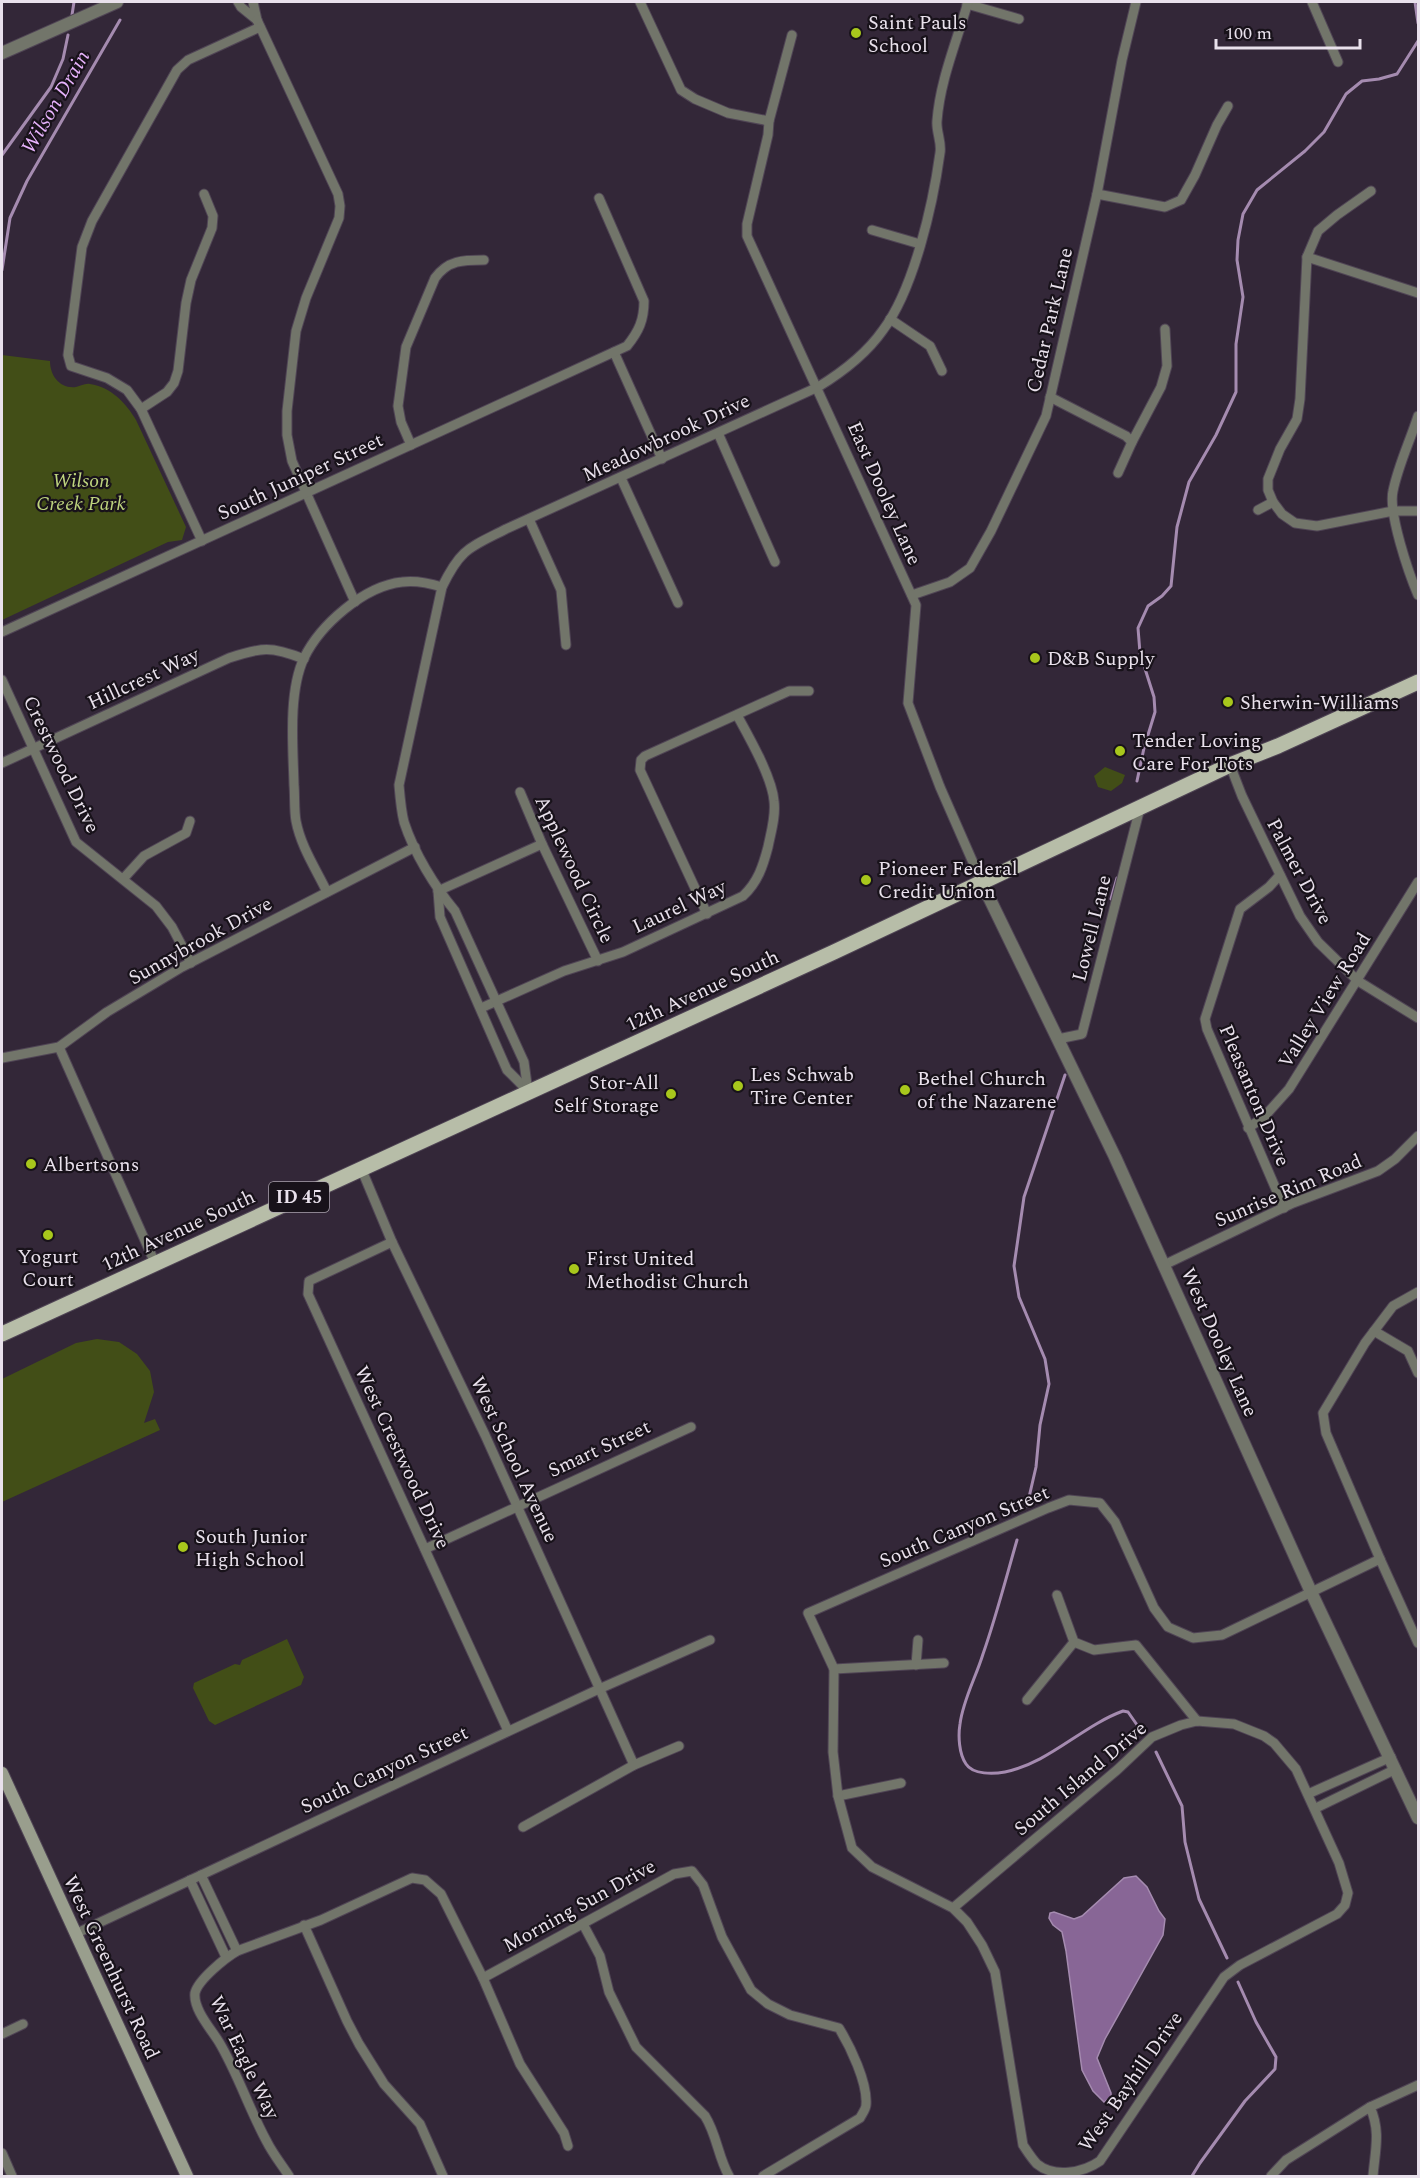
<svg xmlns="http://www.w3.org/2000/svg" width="1420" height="2178" viewBox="0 0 1420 2178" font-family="Spectral,serif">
<rect width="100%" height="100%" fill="#332738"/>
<g fill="#424e17">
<path d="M 2,355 L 50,361 C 50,376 60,389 76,387 C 81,386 85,383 90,384 C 111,387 126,403 136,420 L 186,527 L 182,540 L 168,542 L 2,620 Z"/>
<polygon points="1105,767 1125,775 1122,783 1111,791 1098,787 1094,776"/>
<polygon points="97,1339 119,1342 137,1354 150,1371 154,1392 144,1423 155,1419 160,1430 2,1502 2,1379 76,1343"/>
<polygon points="287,1639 304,1677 301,1685 215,1725 209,1721 193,1688 194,1683 235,1664 240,1665 242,1660"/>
</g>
<polygon fill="#886696" stroke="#a58bb0" stroke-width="1.5" points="1136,1876 1147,1887 1159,1911 1165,1919 1163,1935 1105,2039 1097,2058 1111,2093 1111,2097 1104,2102 1093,2091 1082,2070 1066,1951 1062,1932 1053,1925 1049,1918 1050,1913 1054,1912 1074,1919 1082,1916 1124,1878"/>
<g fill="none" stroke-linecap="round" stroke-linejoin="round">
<g stroke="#a58bb0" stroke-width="3">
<polyline points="1415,2 1418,23"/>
<polyline points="72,15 74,2"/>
<polyline points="2,155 51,87 63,59 68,35"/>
<polyline points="2,270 10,218 27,181 120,20"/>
<polyline points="1137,781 1144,748 1155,712 1154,697 1140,653 1138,628 1148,606 1162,596 1171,586 1177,527 1189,482 1216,435 1236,392 1236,344 1243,297 1237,260 1238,240 1243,214 1257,190 1305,151 1324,132 1346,94 1362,81 1379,79 1397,74 1418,41"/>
<polyline points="1111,899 1117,878"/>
<polyline points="1027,1506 1036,1467 1040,1425 1049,1384 1045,1359 1019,1297 1014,1266 1024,1197 1065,1075"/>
<path d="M 1017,1540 C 1006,1578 996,1617 983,1654 C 976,1677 963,1700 960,1724 C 958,1736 959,1754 966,1764 C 973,1775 994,1774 1005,1772 C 1049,1763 1082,1726 1123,1711 L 1128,1712 L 1142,1732"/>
<polyline points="1156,1752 1182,1806 1185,1842 1199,1899 1227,1958"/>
<polyline points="1192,2176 1200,2163 1245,2101 1275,2069 1276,2057 1256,2022 1238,1982"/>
</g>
<g stroke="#504555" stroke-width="11">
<g id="minor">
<polyline points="238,2 241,7 257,20 253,2"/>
<polyline points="640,2 681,90 695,99 728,113 769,121"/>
<polyline points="1312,2 1338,62"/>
<polyline points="967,4 1019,19"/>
<polyline points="257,20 338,194 340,206 339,218 306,298 296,331 287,411 287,435 292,461 355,602"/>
<polyline points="792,35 769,121 768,135 747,224 747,236 916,605 908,703 940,787 982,883"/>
<polyline points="1097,194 1165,207 1181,200 1195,175 1217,125 1228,106"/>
<polyline points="872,230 920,244"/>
<polyline points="1307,257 1318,231 1337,215 1371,191"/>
<polyline points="1418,293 1307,257 1300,399 1297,419 1280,449 1268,479 1268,490 1273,502 1282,514 1295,523 1317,526 1393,511 1418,511"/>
<polyline points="890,319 930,346 942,371"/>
<polyline points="614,352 662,459"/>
<polyline points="1050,397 1126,436 1132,442 1161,387 1167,366 1165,329"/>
<polyline points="141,409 167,392 174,383 178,371 186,303 191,280 212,228 213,216 204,194"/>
<path d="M 1418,416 C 1410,441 1398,466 1393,491 C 1388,513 1409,574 1418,595"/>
<polyline points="718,433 775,562"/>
<path d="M 411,445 L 401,422 L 398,406 L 406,347 L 435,278 C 448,260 463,260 484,260"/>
<polyline points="1118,473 1132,442"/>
<polyline points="621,478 678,603"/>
<polyline points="1258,510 1273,502"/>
<polyline points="529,519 561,590 566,645"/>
<polyline points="202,541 141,409 127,390 107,378 71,366 68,355 82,247 92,221 177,70 188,60 260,27"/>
<polyline points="912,595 950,582 970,568 991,531 1046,416 1097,194 1122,60 1136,2"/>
<path d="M 2,632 L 627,346 C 639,331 644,320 644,301 L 599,198"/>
<polyline points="2,680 76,842 156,906 172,927 191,963"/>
<path d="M 2,763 L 229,658 C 262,647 271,646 304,659"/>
<polyline points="1230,765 1242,796 1300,916 1318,942 1358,981 1418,1018"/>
<polyline points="520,792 542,844 598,961"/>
<polyline points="1280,875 1269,887 1240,909 1205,1019 1207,1029 1284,1208"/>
<polyline points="123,879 144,856 186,833 190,821"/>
<polyline points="438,891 440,917 507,1070 528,1091"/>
<polyline points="438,891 542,844"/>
<path d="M 327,892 C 316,869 301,847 296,821 C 294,810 295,796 294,785 C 293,747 288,692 304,658 C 320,625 364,586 402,582 C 416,580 429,583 442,587"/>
<polyline points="707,914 640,770 641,760 645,756 789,691 809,691"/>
<path d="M 481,1008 L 564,971 L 623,952 L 743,896 C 758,882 763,866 768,847 C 771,832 776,816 774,801 C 772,777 749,737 737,715"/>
<polyline points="1058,1039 1082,1034 1140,808"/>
<polyline points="59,1047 155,1263"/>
<polyline points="2,1058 59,1047 107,1012 182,967 415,847"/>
<path d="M 528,1092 L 524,1062 L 455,911 C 435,887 414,853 404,822 C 401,810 400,797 399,785 L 442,587 C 461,548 469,548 506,529 L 818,387 C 841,373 867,353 883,330 C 914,289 933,204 940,153 C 942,142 936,132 937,121 C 940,80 957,41 968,2"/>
<polyline points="1248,1128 1264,1117 1289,1089 1418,882"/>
<polyline points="361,1168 392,1242 485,1435 634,1765"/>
<polyline points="392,1242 309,1281 308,1294 508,1731"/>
<polyline points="1164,1265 1293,1203 1378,1171 1395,1159 1418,1136"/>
<polyline points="1374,1331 1408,1351 1418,1373"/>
<polyline points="425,1549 691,1427"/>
<polyline points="1380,1559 1418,1643"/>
<polyline points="1057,1595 1074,1642 1094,1650 1136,1645 1197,1721"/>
<polyline points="916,1665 918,1640"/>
<polyline points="834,1669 944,1663"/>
<polyline points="1027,1700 1074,1642"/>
<polyline points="1308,1794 1391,1757"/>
<polyline points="838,1796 901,1783"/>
<polyline points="1316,1808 1396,1769"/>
<polyline points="523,1827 634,1765 679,1746"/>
<polyline points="201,1875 237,1951"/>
<polyline points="190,1880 226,1957"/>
<path d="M 953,1908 L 1117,1770 L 1152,1737 L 1181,1725 L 1197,1721 L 1234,1724 L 1264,1736 L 1274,1743 L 1296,1769 L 1339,1863 L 1348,1893 L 1345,1905 L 1337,1914 L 1240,1965 L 1224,1977 L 1100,2161 C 1083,2173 1054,2178 1037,2164 C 1032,2159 1027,2151 1023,2145 L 995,1972 L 982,1945 L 967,1922 L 953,1908 L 872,1867 L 852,1848 L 838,1796 L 833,1752 L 834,1669 L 808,1613 L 1048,1508 L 1069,1500 L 1100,1503 L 1115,1522 L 1154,1608 L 1168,1627 L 1193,1638 L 1222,1635 L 1380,1559 L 1326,1433 L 1323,1413 L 1365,1343 L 1393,1306 L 1418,1292"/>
<path d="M 583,1924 L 600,1956 L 609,1992 L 636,2047 L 705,2116 C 717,2135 718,2157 729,2176"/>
<polyline points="304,1925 347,2021 359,2044 384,2084 420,2124 443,2176"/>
<polyline points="75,1934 599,1689 710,1640"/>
<polyline points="483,1978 520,2064 564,2133 568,2146"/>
<polyline points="2,2034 23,2024"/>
<polyline points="2,2153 12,2176"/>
<path d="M 289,2176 C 282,2165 273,2154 267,2142 C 249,2109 238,2074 219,2042 C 211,2029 193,2009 195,1993 C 198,1980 225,1958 237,1951 L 321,1920 L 412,1878 L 425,1880 L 441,1894 L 483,1978 L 674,1874 L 692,1871 L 703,1885 L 722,1937 L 751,1990 L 768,2004 L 790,2015 L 839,2028 C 850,2046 868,2083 866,2105 C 866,2109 862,2114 860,2118 L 763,2176"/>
<polyline points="1271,2176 1286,2160 1370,2107"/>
<path d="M 1373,2176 C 1375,2151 1381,2131 1370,2107 L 1418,2085"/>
</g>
</g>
<g stroke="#504555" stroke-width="14">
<g id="tertiary">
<polyline points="2,53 117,2"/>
<polyline points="982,883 1115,1157 1311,1592 1418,1818"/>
</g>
</g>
<g stroke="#504555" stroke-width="14">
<polyline id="secondary" points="2,1773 187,2176"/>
</g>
<g stroke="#504555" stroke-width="17">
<polyline id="primary" points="2,1334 834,952 1230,765 1278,746 1418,682"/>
</g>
<use href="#minor" stroke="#72756a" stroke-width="9"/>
<use href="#tertiary" stroke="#72756a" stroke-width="12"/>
<use href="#secondary" stroke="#999e8d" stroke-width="12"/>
<use href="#primary" stroke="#b7bda8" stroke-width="15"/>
</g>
<g fill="#a8c71c" stroke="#18121a" stroke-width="2">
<circle cx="856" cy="33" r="6"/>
<circle cx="1035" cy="658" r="6"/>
<circle cx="1228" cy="702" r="6"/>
<circle cx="1120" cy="751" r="6"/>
<circle cx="866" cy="880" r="6"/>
<circle cx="738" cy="1086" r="6"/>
<circle cx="905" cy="1090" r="6"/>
<circle cx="671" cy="1094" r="6"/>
<circle cx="31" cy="1164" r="6"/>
<circle cx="48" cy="1235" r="6"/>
<circle cx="574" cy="1269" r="6"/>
<circle cx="183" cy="1547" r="6"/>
</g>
<g text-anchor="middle" stroke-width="4.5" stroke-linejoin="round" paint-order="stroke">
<rect fill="#18121a" stroke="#aaa3ad" stroke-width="1.5" x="269" y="1182" width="60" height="30" rx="4.5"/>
<g font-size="18" font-weight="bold" fill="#e9e1ec">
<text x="299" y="1203">ID 45</text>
</g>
<g font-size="20" fill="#e9e1ec" stroke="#18121a" text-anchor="start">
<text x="868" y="29">Saint Pauls<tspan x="868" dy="23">School</tspan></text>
<text x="1047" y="665">D&amp;B Supply</text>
<text x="1240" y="709">Sherwin-Williams</text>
<text x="1132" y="747">Tender Loving<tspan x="1132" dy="23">Care For Tots</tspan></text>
<text x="878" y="875">Pioneer Federal<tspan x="878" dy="23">Credit Union</tspan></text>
<text x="750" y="1081">Les Schwab<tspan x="750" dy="23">Tire Center</tspan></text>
<text x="917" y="1085">Bethel Church<tspan x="917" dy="23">of the Nazarene</tspan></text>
<text x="659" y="1089" text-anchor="end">Stor-All<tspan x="659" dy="23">Self Storage</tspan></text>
<text x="43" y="1171">Albertsons</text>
<text x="48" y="1263" text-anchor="middle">Yogurt<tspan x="48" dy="23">Court</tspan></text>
<text x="586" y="1265">First United<tspan x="586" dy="23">Methodist Church</tspan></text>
<text x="195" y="1543">South Junior<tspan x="195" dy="23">High School</tspan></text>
</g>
<g font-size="20" fill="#e9e1ec" stroke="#18121a">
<text transform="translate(1049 320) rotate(-77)" y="7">Cedar Park Lane</text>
<text transform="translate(666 437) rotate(-25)" y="7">Meadowbrook Drive</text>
<text transform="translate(300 476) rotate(-25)" y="7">South Juniper Street</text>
<text transform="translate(885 493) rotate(66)" y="7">East Dooley Lane</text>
<text transform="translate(143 678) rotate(-25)" y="7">Hillcrest Way</text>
<text transform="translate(62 764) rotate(64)" y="7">Crestwood Drive</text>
<text transform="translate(575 869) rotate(65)" y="7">Applewood Circle</text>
<text transform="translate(1300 871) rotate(62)" y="7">Palmer Drive</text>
<text transform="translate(679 906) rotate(-25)" y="7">Laurel Way</text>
<text transform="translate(1091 928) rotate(-76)" y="7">Lowell Lane</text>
<text transform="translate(200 940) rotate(-29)" y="7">Sunnybrook Drive</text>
<text transform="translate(702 990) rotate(-25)" y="7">12th Avenue South</text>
<text transform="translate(1324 1000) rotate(-58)" y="7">Valley View Road</text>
<text transform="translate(1255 1095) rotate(67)" y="7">Pleasanton Drive</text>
<text transform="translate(1288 1190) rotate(-23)" y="7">Sunrise Rim Road</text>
<text transform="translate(178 1230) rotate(-25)" y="7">12th Avenue South</text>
<text transform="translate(1220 1342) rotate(66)" y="7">West Dooley Lane</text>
<text transform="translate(599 1448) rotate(-25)" y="7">Smart Street</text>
<text transform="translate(403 1457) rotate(65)" y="7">West Crestwood Drive</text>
<text transform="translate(515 1459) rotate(65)" y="7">West School Avenue</text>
<text transform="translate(964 1526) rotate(-23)" y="7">South Canyon Street</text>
<text transform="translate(384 1769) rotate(-25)" y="7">South Canyon Street</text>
<text transform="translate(1080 1778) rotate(-40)" y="7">South Island Drive</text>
<text transform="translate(579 1905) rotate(-29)" y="7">Morning Sun Drive</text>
<text transform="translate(112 1967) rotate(65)" y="7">West Greenhurst Road</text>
<text transform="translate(245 2057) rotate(64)" y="7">War Eagle Way</text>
<text transform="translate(1130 2081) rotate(-55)" y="7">West Bayhill Drive</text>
</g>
<g font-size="20" font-style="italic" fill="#bed47e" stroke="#18121a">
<text x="81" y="487">Wilson<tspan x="81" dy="23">Creek Park</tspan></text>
</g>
<g font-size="21" font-style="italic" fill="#e6b2fb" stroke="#18121a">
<text transform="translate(55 102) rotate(-60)" y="7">Wilson Drain</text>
</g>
</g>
<rect width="1420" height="2178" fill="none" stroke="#e9e1ec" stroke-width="6"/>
<path d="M1216 39v9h144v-9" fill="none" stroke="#e9e1ec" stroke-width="3"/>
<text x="1225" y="39" font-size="18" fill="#e9e1ec" stroke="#18121a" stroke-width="4.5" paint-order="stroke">100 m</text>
</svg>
